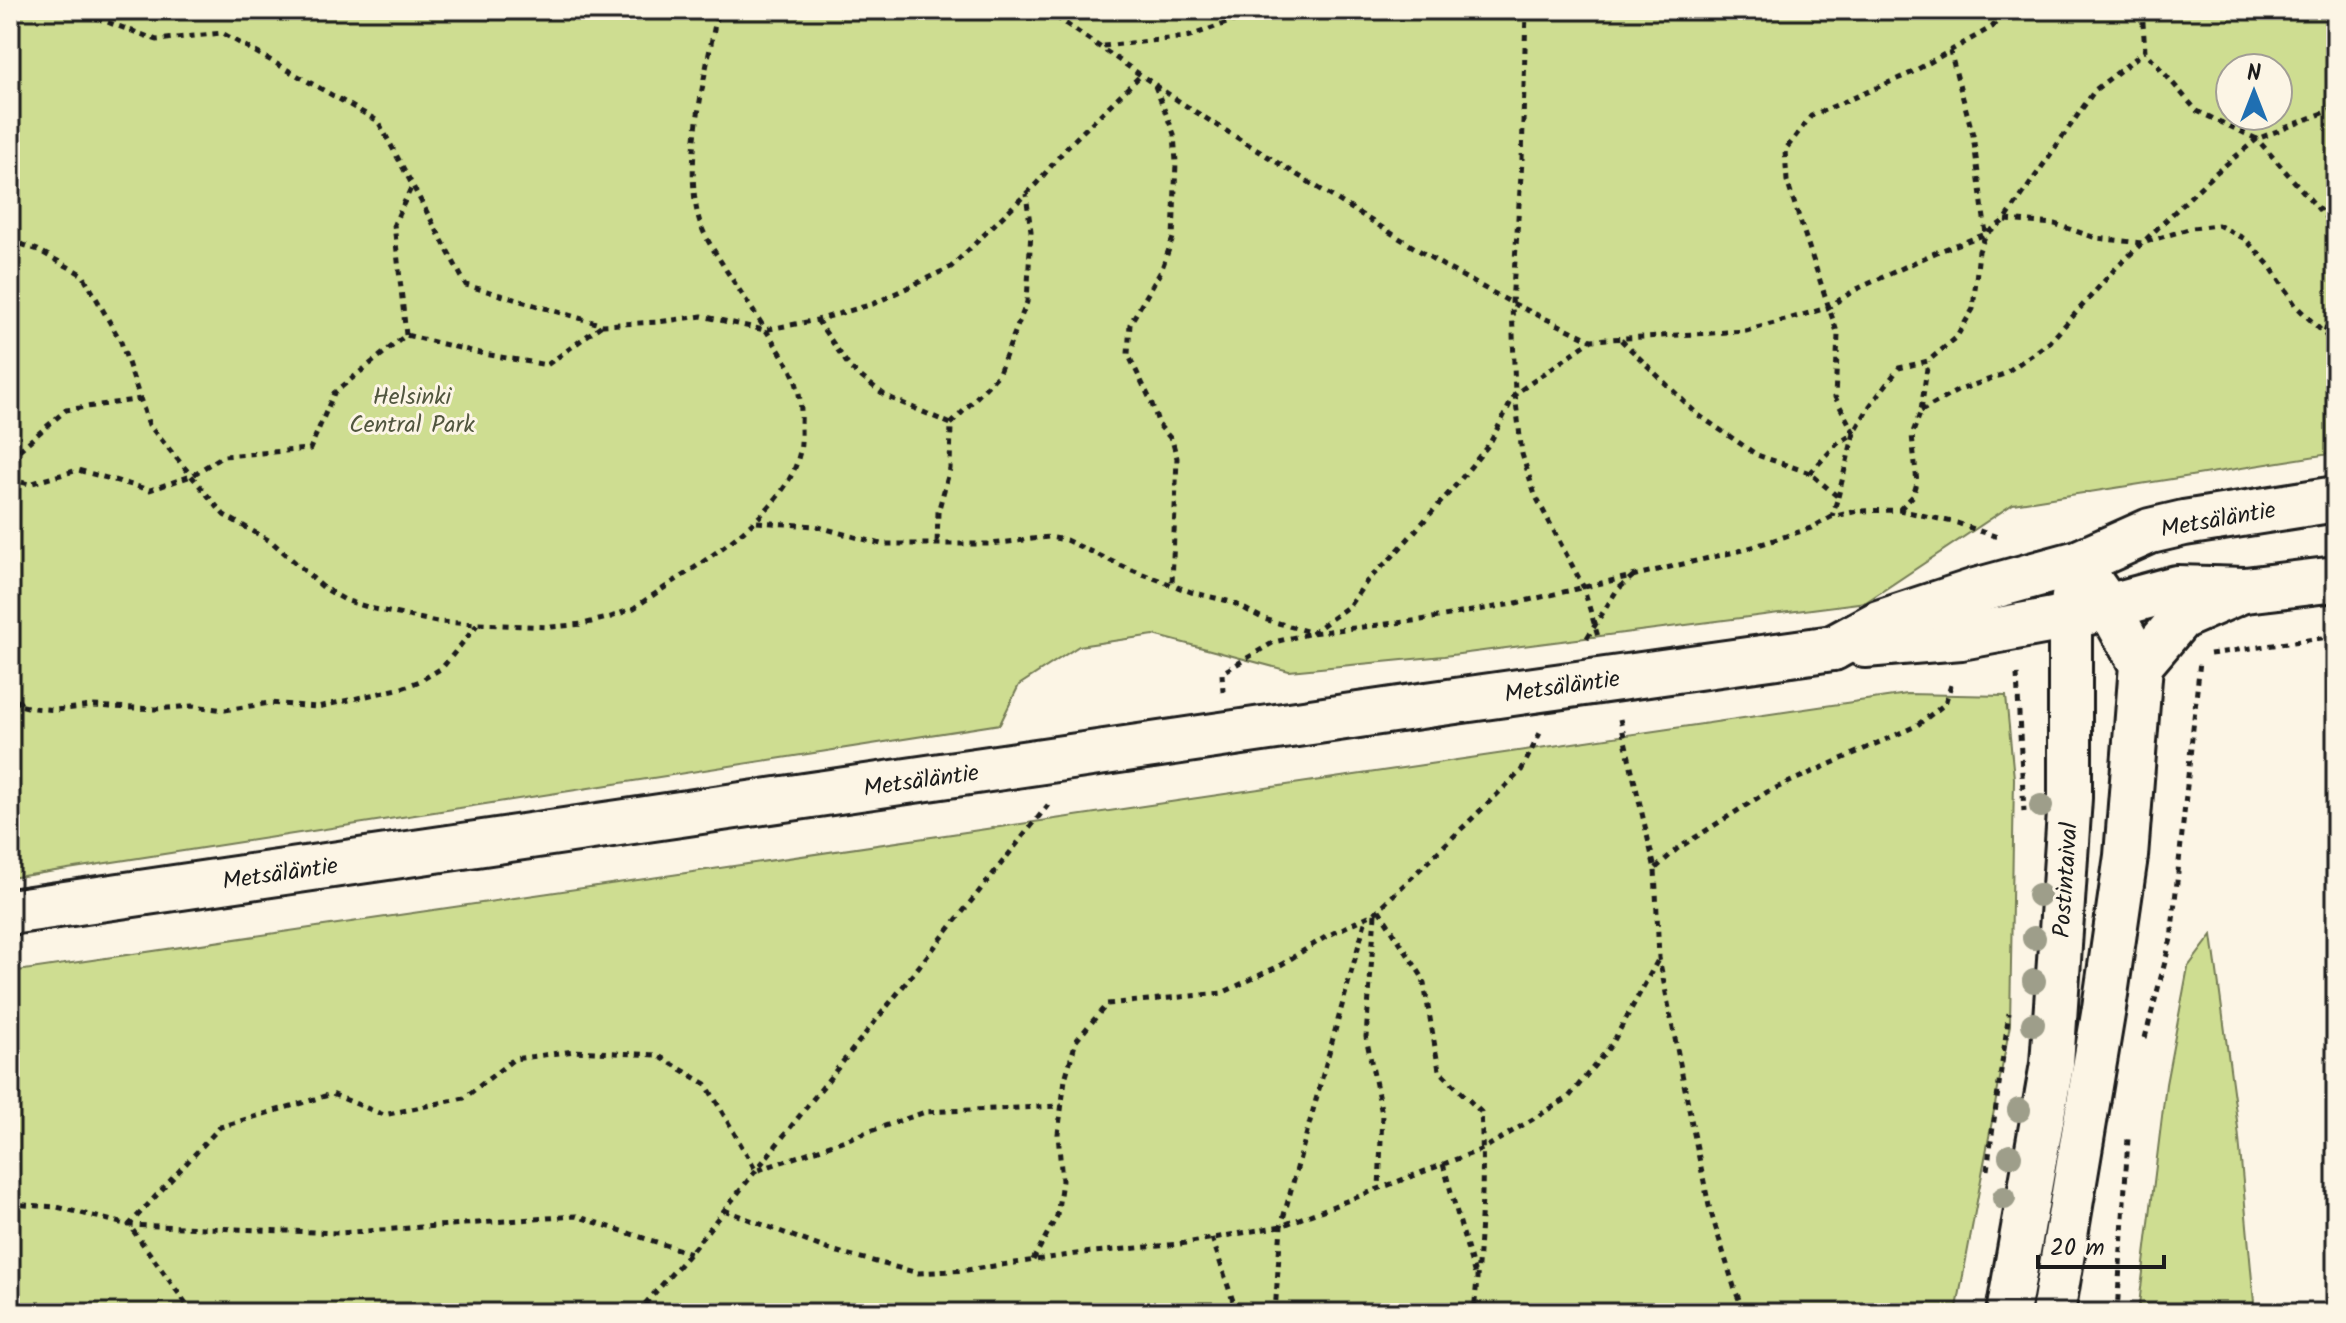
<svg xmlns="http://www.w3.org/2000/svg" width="2346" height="1323" viewBox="0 0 2346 1323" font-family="Kalam,sans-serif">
<rect width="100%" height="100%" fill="#fcf5e5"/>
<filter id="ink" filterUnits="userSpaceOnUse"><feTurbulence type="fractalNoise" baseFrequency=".0125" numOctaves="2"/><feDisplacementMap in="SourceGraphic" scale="16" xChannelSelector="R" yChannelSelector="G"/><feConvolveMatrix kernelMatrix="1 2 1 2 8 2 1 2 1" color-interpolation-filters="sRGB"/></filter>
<g filter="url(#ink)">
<g fill="#cedd91" stroke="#757c56" stroke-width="2" fill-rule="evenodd">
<path d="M 10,10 L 2336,10 L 2336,453 L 2013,504 L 1866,602 L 1444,656 L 1289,671 L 1154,635 L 1079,646 L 1019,685 L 1000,724 L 10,878 ZM 2230,68 L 2278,68 L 2278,116 L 2230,116 Z"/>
<polygon points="1907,694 2006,696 2014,778 2010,1025 1956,1313 10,1313 10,972"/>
<polygon points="2212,935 2238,1128 2255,1313 2138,1313 2166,1084 2188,967"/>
</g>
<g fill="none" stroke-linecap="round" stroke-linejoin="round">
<g stroke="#1c1c1c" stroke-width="48">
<g id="minor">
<polyline points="2141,665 2181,618 2245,590"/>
<polyline points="2008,1313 2052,1064 2070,798 2070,617 2075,584"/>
<polyline points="2053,1313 2104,1008 2126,856 2141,665 2108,606 2078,563"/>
</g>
</g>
<g stroke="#1c1c1c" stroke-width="50">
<g id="major">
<polyline points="1865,645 1961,637 2070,617 2177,588 2245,590 2336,579"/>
<polyline points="1833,648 1879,623 1979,590 2078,563 2150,531 2184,523 2336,499"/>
<polyline points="10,912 1427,705"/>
</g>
</g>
<g stroke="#1c1c1c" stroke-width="5" stroke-dasharray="6 6" stroke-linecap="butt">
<polyline points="74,10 157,40 222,33 378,121 466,285 603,325 658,322 702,316 764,330 817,320 873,304 951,267 1037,183 1067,147 1140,76"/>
<polyline points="1046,10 1183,104 1449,269 1512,303 1591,340"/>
<polyline points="1526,10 1522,161 1512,303 1515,394 1522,454 1535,495 1583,586 1599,640"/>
<polyline points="2142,10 2145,51 2197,111 2257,139 2336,108"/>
<polyline points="1103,46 1187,37 1264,10"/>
<polyline points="1155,86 1174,134 1176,162 1173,238 1161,271 1130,324 1128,354 1151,401 1159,425 1172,440 1177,458 1172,584"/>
<polyline points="2006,220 2055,224 2096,238 2142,243 2192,228 2218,225 2245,239 2270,266 2296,306 2336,345"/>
<path d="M 10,240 L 38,250 L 83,275 L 121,342 L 149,425 L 224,515 L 272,542 L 324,588 L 345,600 L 374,609 L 437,622 L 478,624 L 552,627 L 583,624 L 611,617 L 634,608 C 685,572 784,519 799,455 C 802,446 801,434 801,425 C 802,405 799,384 789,366 C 769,334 747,302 726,270 C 718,256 708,243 702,228 C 680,173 705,76 716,19 L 720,10"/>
<polyline points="817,320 851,369 886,396 951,424 950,469 938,512 937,545"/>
<polyline points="2325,332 2336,295"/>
<polyline points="406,335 394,224 412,186"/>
<polyline points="1621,340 1697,414 1757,455 1810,473 1838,497 1832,516"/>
<polyline points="1921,411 1957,391 2004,374 2050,342 2114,270 2212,176 2257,139 2336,229"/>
<polyline points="951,424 998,375 1027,302 1031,231 1026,194"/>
<polyline points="1854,433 1835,397 1838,335 1787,181 1785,150 1811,116 1911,73 1992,27 2007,10"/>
<polyline points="10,458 66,410 141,399"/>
<polyline points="1810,473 1837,444 1853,434"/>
<polyline points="10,479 29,484 78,470 150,490 191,476 223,456 310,449 334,393 406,335 484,354 547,365 602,325"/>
<polyline points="1838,497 1854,433 1869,407 1899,368 1928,361 1956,338 1973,309 1979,251 1986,234 1973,135 1950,51"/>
<polyline points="1900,509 1913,496 1917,483 1912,435 1921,411 1928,361"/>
<polyline points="757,522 815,526 881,544 991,544 1049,537 1066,540 1124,567 1191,592 1232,602 1264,619 1310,632"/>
<polyline points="1312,633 1349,606 1367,581 1392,557 1456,485 1490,443 1515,394 1592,340 1746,331 1827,308 1855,290 1937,252 1986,234 2005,220 2095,90 2145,51"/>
<polyline points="1587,638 1617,590 1634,575"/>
<polyline points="2210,654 2336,636"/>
<polyline points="2017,675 2024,812"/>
<polyline points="10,690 21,704"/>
<polyline points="1223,692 1222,673 1274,642 1312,633 1421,620 1512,604 1743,550 1811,528 1831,517 1858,511 1899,510 1957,523 2000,538"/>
<polyline points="10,703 32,708 56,710 92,706 155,709 192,706 225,710 270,703 318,707 402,688 420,681 442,668 477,625"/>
<polyline points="1620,719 1655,869 1659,958 1692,1124 1709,1206 1735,1290 1745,1313"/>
<polyline points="1656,868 1677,849 1767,792 1916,726 1945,704 1952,682"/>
<path d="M 1379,910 L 1423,978 L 1439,1070 L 1481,1112 C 1485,1180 1480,1246 1474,1313"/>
<polyline points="1375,914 1366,1037 1382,1114 1379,1189"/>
<polyline points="2145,1038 2171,939 2200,661"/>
<polyline points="1443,1164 1475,1275"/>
<polyline points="1987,1170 2009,1013"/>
<polyline points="10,1204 57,1207 129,1225 339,1233 576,1216 690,1253"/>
<polyline points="724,1210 827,1249 918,1273 967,1270 1083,1253 1180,1244 1281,1226 1483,1149 1568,1098 1612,1044 1659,958"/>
<polyline points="1212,1238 1237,1313"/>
<polyline points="1033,1260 1057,1216 1062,1181 1058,1134 1065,1079 1076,1041 1107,1004 1222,993 1279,966 1327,936 1375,913 1521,771 1540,733"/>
<polyline points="193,1313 129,1225 220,1127 332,1094 384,1115 464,1098 514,1059 574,1051 657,1055 706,1084 756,1171 925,1112 1062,1106"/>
<polyline points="637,1313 690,1253 1048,805"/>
<polyline points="1275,1313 1281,1226 1366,919"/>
<polyline points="2117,1313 2128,1138"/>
</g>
<use href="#minor" stroke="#fcf5e5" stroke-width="42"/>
<use href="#major" stroke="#fcf5e5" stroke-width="44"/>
<g stroke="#1c1c1c" stroke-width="50" stroke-linecap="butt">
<polyline id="major-bridge" points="1427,705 1833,648"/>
</g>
<use href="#major-bridge" stroke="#fcf5e5" stroke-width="44"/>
</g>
<g fill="#9e9e8a">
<circle cx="2041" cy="806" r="12"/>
<circle cx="2039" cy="895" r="12"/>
<circle cx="2034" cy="938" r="12"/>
<circle cx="2034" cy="981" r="12"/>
<circle cx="2033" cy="1024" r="12"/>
<circle cx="2019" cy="1110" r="12"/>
<circle cx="2010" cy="1156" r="12"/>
<circle cx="2004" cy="1198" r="12"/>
</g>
</g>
<g text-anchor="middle" stroke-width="6" stroke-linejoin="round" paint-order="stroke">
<g font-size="24" fill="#51563f" stroke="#fcf5e5">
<text x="412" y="404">Helsinki<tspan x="412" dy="28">Central Park</tspan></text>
</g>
<g font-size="24" fill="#1c1c1c" stroke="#fcf5e5">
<text transform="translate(2218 519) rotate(-10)" y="8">Metsäläntie</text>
<text transform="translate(1562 686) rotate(-8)" y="8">Metsäläntie</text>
<text transform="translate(921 780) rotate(-8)" y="8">Metsäläntie</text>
<text transform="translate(280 873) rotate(-8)" y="8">Metsäläntie</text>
<text transform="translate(2065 880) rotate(-86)" y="8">Postintaival</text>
</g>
</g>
<rect width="2346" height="1323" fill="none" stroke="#fcf5e5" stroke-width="40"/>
<rect x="20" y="20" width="2306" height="1283" fill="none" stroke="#1c1c1c" stroke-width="3" filter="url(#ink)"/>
<g transform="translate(2254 92)"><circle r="38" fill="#fcf5e5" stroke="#a29e95" stroke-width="2"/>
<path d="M0-6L14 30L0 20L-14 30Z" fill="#1f6fb2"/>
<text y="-12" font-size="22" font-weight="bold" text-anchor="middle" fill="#1c1c1c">N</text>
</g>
<path d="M2038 1255v12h126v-12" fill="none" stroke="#1c1c1c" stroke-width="4"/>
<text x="2050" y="1255" font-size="24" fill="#1c1c1c" stroke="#fcf5e5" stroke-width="6" paint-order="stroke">20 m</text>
</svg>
